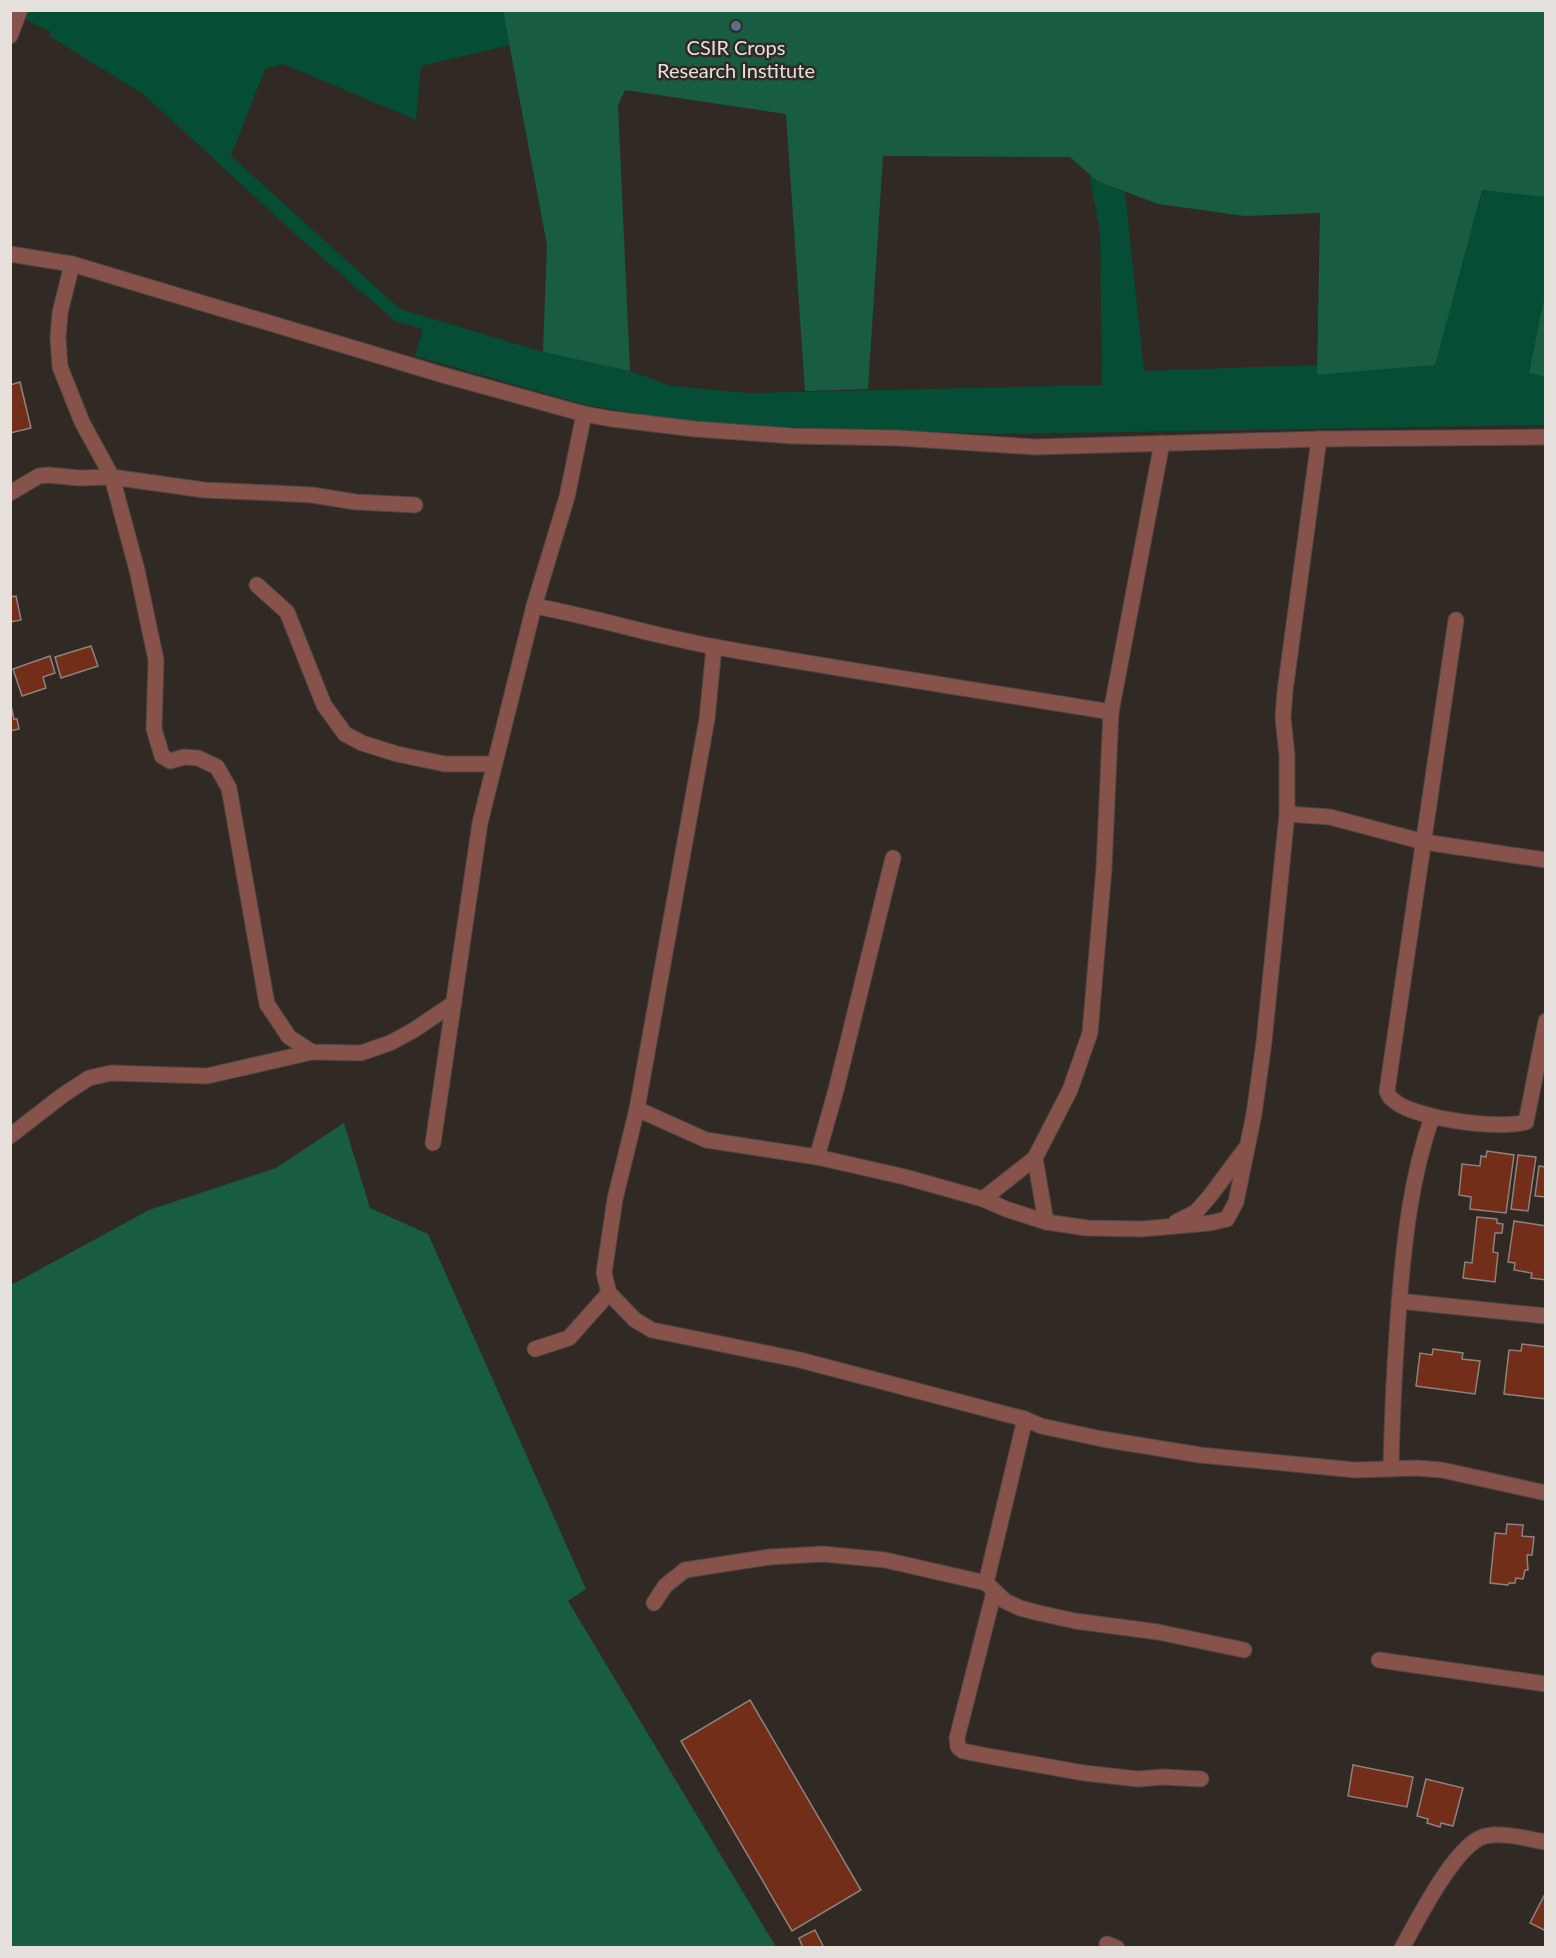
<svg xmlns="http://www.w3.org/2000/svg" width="1556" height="1958" viewBox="0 0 1556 1958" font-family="Lato,sans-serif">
<rect width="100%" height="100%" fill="#312924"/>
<polygon fill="#054d34" points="10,11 503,11 510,45 421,66 416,120 283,64 265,69 231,156 400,309 543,352 630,371 672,386 749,393 1102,385 1100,231 1089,174 1097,181 1125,192 1144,371 1317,365 1318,375 1434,365 1482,190 1545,197 1545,294 1529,373 1545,377 1545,425 1001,434 725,425 665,418 586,405 415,356 423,329 395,321 302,240 143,94 49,36 51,32 12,13"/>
<g fill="#185d42">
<polygon points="503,11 1545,11 1545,197 1482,190 1435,365 1317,375 1320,213 1245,216 1158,204 1097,181 1070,157 883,156 868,389 805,391 786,114 625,90 618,105 630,371 543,352 547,245"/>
<polygon points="1545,294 1545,377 1529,373"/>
<polygon points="344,1123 370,1208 428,1234 586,1589 568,1601 776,1947 11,1947 11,1285 149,1210 276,1168"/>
</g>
<g fill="#722e19" stroke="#8e827e" stroke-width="1.5">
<polygon points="20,382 31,428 10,433 10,385"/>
<polygon points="16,596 21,620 10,622 10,597"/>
<polygon points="91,646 98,666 61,678 55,657"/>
<polygon points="50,656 55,673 43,677 46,688 22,696 13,669"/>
<polygon points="10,701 14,719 17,719 19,729 10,731"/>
<polygon points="1487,1151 1514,1155 1506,1213 1470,1209 1471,1197 1459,1195 1462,1164 1480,1166 1481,1156 1486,1157"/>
<polygon points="1518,1155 1536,1157 1528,1211 1511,1209"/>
<polygon points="1539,1166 1546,1167 1546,1197 1535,1196"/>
<polygon points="1477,1217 1497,1219 1497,1223 1503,1224 1502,1233 1495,1233 1493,1252 1498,1253 1495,1282 1463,1278 1465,1262 1472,1263"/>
<polygon points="1514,1221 1546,1226 1546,1280 1531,1278 1532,1273 1514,1270 1515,1263 1508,1262"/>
<polygon points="1522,1344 1546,1347 1546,1399 1504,1394 1509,1350 1521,1351"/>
<polygon points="1433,1349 1463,1353 1462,1359 1480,1361 1475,1394 1416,1386 1420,1353 1432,1355"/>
<polygon points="1507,1524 1523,1525 1522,1536 1534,1537 1532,1555 1527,1555 1528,1570 1525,1570 1523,1579 1516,1578 1515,1583 1509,1583 1508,1585 1490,1583 1495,1533 1506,1534"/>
<polygon points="750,1700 861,1890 792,1931 681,1741"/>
<polygon points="1353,1765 1413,1777 1407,1807 1348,1796"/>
<polygon points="1426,1779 1463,1788 1453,1826 1441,1823 1440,1827 1427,1823 1428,1819 1417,1816"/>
<polygon points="1546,1892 1546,1931 1530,1923"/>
<polygon points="815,1930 824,1948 803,1948 799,1938"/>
</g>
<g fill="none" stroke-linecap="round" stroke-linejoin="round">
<g stroke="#4e4642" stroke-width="17">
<g id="minor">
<polyline points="10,36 20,10"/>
<polyline points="10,254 72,264 443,375 584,414 612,419 695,429 793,436 898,438 1035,447 1319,439 1546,437"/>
<polyline points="72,264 60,313 58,338 60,367 82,422 112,477 137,570 156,660 154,729 162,756 170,761 184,757 198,758 217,767 229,788 267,1004 289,1037 312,1052 361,1053 390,1043 414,1030 454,1003"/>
<polyline points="10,493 39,476 49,475 79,478 112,477 204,490 274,493 312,495 356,502 415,505"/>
<polyline points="257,585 287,612 324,705 345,734 362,743 397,754 445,764 493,764"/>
<path d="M 534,606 C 595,617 654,636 716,647 C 847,671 979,690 1111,712"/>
<path d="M 1456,620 L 1387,1091 C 1388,1094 1389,1097 1392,1099 C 1412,1119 1500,1130 1526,1122 L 1546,1021"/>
<polyline points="714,647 707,719 637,1109 615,1199 604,1273 609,1293 635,1320 652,1330 800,1360 1025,1419 1041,1426 1102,1439 1200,1455 1355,1470 1417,1468 1442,1470 1546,1493"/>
<polyline points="1287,814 1330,817 1424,842 1546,860"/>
<polyline points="637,1109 706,1140 817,1157 905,1177 983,1199 1006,1209 1046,1222 1087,1228 1142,1229 1210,1223 1227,1219 1236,1202 1254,1114 1264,1042 1287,814 1287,755 1283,718 1285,691 1319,439"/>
<polyline points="10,1136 63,1095 89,1078 111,1073 207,1076 312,1052"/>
<polyline points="433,1143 480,823 534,606 567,497 584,414"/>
<polyline points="817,1157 836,1090 893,858"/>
<polyline points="983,1199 1035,1158"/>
<polyline points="1046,1222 1035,1158 1070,1090 1090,1033 1104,868 1111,712 1162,443"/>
<polyline points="1176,1222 1196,1212 1210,1196 1245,1149"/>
<polyline points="1399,1301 1546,1316"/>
<polyline points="535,1349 569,1338 609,1293"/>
<path d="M 1391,1469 C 1392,1414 1395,1359 1399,1305 C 1404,1241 1411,1177 1432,1117"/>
<polyline points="986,1583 1025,1419"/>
<polyline points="994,1592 957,1738 958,1747 963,1751 988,1756 1084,1773 1138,1779 1163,1777 1201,1779"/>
<polyline points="654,1603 665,1586 685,1570 770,1557 823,1554 885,1560 986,1583 1005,1601 1020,1608 1039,1613 1075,1621 1158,1632 1244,1650"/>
<polyline points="1379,1660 1546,1684"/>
<polyline points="1107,1944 1117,1948"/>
<path d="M 1402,1948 C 1417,1921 1457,1841 1486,1836 C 1504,1832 1527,1839 1546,1842"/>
</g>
</g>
<use href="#minor" stroke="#875249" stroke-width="15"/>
</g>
<circle fill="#5c6f8a" stroke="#312924" stroke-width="2" cx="736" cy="26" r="6"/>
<g text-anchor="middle" stroke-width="5" stroke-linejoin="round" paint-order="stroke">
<g font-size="20" fill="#e7e1de" stroke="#312924">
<text x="736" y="55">CSIR Crops<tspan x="736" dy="23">Research Institute</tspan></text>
</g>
</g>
<rect width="1556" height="1958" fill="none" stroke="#e7e1de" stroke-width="24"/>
</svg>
